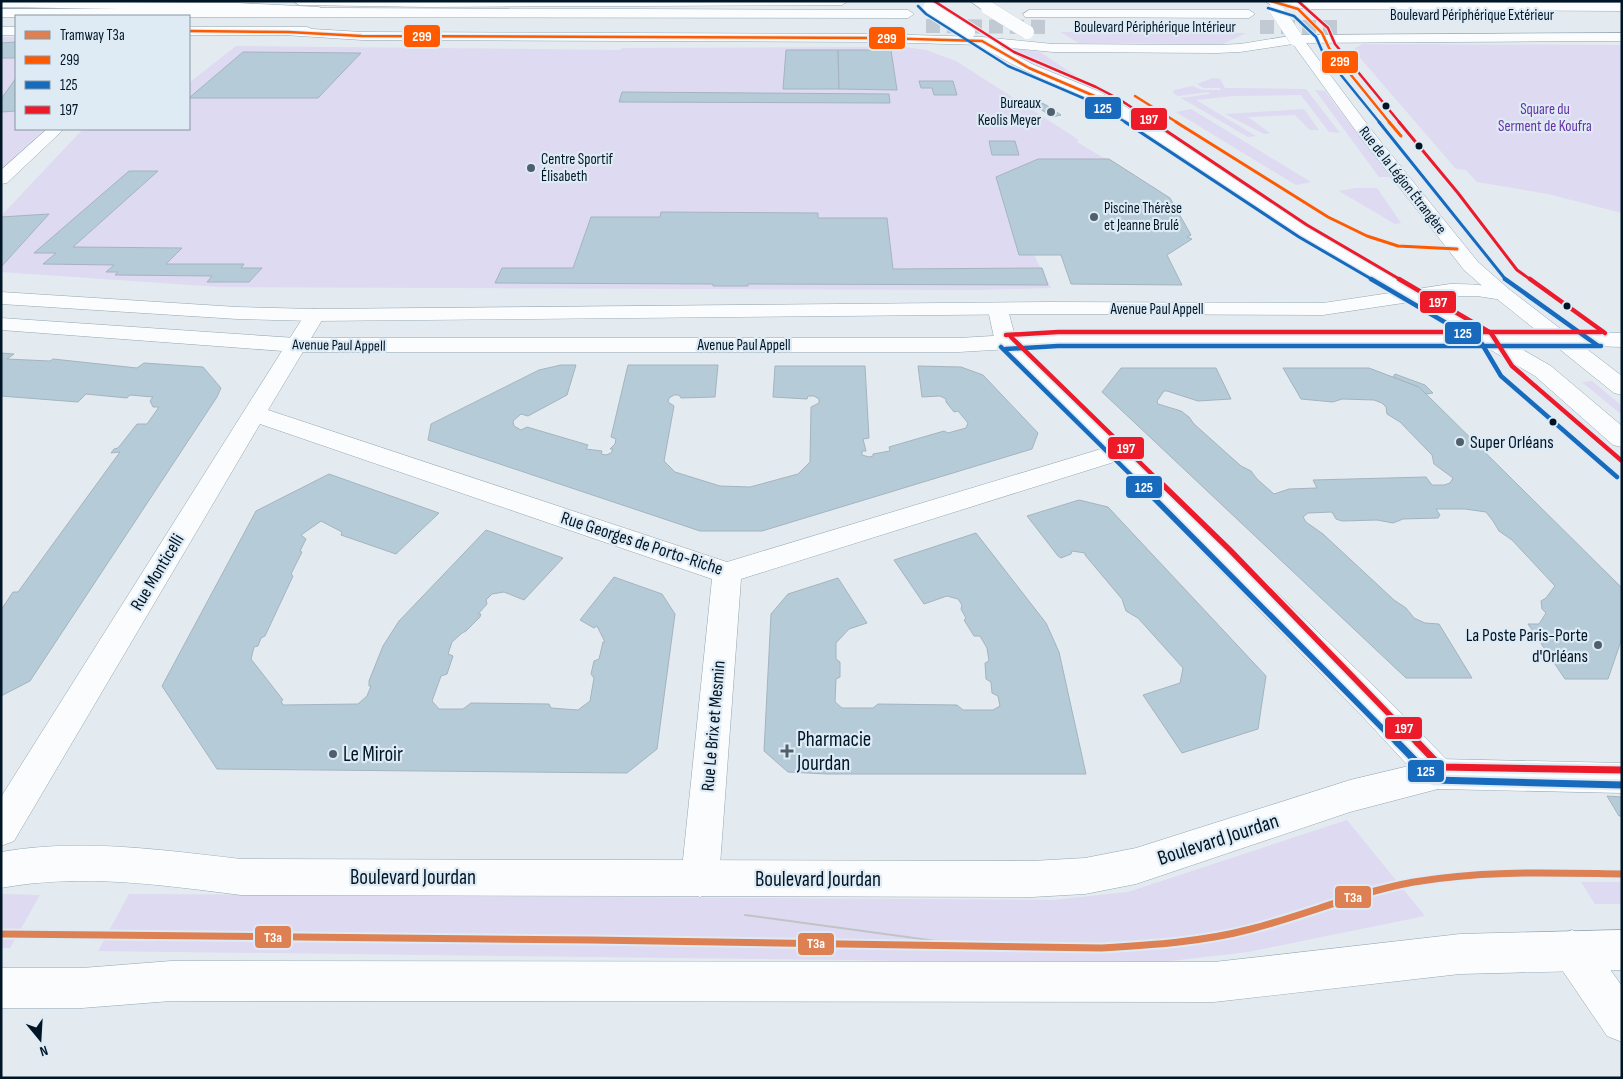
<svg xmlns="http://www.w3.org/2000/svg" width="1623" height="1079" viewBox="0 0 1623 1079" font-family="'Sofia Sans Condensed',sans-serif">
<rect width="100%" height="100%" fill="#e3eaf0"/>
<g fill="#dedaf1">
<polygon points="1060,32 1246,33 1223,44 1079,43"/>
<polygon points="1,37 16,37 16,129 45,129 1,169"/>
<polygon points="1363,44 1622,45 1622,213 1548,194 1477,182 1466,170 1456,169 1355,52 1355,48"/>
<polygon points="891,45 926,50 956,61 1079,140 1077,142 1102,157 1109,159 1038,159 996,177 1019,255 1034,255 1051,288 974,290 220,287 1,272 1,216 83,129 189,129 189,83 236,46 619,50 623,48 888,47"/>
<polygon points="1011,48 1040,52 1082,80 1038,66 1008,50"/>
<polygon points="1213,78 1220,79 1225,88 1306,89 1340,133 1329,132 1301,95 1233,96 1196,100 1256,136 1248,137 1181,98 1210,94 1208,92 1178,96 1173,93 1174,90 1193,86 1202,90 1221,90 1220,88 1203,88 1197,84"/>
<polygon points="1315,90 1325,91 1390,177 1379,177"/>
<polygon points="1191,109 1311,182 1296,185 1176,112"/>
<polygon points="1304,109 1319,130 1310,130 1295,115 1248,117 1270,133 1264,134 1225,114"/>
<polygon points="1356,188 1377,188 1401,223 1395,224 1339,191"/>
<polygon points="1592,381 1622,406 1622,415 1582,382"/>
<polygon points="1347,820 1425,916 1248,952 1162,962 1038,964 853,960 98,951 129,894 1052,900 1128,892"/>
<polygon points="1581,882 1622,882 1622,904 1595,904"/>
<polygon points="1,894 40,895 10,948 1,948"/>
</g>
<g fill="#b6cbd8" stroke="#a4b4bf">
<polygon points="16,42 16,58 1,58 1,43"/>
<polygon points="786,50 838,50 839,89 783,89"/>
<polygon points="838,50 891,50 897,90 839,89"/>
<polygon points="243,52 361,53 318,98 189,98"/>
<polygon points="16,78 16,111 1,112 1,99"/>
<polygon points="919,81 953,81 957,95 934,95 932,88 921,88"/>
<polygon points="622,92 889,94 890,103 619,102"/>
<polygon points="1042,103 1046,105 1061,115 1052,117 1033,104"/>
<polygon points="989,141 1015,141 1019,155 992,155"/>
<polygon points="1038,159 1109,159 1170,198 1191,235 1187,237 1192,239 1167,255 1182,285 1071,284 1061,255 1019,255 996,177"/>
<polygon points="129,171 158,171 73,247 182,248 166,264 244,264 241,268 262,268 249,282 207,282 212,276 115,275 118,272 106,272 114,265 43,264 56,253 34,253"/>
<polygon points="661,212 818,213 818,218 887,218 893,269 1042,268 1048,285 748,284 748,286 713,286 713,284 495,283 502,268 573,268 591,217 660,217"/>
<polygon points="49,214 1,267 1,217"/>
<polygon points="1,353 14,354 7,359 50,361 53,359 137,368 144,363 203,367 221,388 217,397 30,681 1,696 1,610 13,592 18,592 120,452 111,453 114,449 118,448 137,424 147,424 159,407 153,407 150,401 153,397 130,395 127,398 86,394 78,402 1,396"/>
<polygon points="561,365 576,365 567,395 528,416 521,414 513,421 514,426 521,430 527,427 588,445 586,449 602,451 601,454 606,455 611,453 613,449 610,449 615,444 616,439 611,437 628,365 718,365 715,397 681,398 679,395 674,395 669,398 668,402 674,406 664,461 675,472 720,486 750,487 798,474 810,462 811,407 819,403 819,399 814,396 808,396 807,399 773,397 775,366 865,366 869,438 863,439 866,451 862,451 862,455 869,457 873,456 873,454 890,451 889,447 944,431 948,433 966,428 968,423 958,411 954,412 946,402 946,399 940,396 922,397 918,366 961,367 983,375 1038,433 1032,449 762,531 700,531 428,440 431,424 539,370"/>
<polygon points="1121,368 1216,368 1231,399 1198,401 1167,391 1164,391 1157,401 1158,404 1181,411 1189,417 1194,424 1241,466 1251,471 1257,479 1274,494 1289,489 1317,488 1313,480 1426,477 1432,485 1444,485 1450,483 1453,478 1434,464 1432,455 1400,422 1387,414 1386,407 1382,403 1374,400 1342,399 1333,402 1301,399 1283,368 1369,368 1419,387 1622,588 1622,638 1608,679 1565,679 1528,624 1539,624 1546,613 1542,609 1541,601 1546,598 1555,586 1512,540 1499,531 1493,521 1486,512 1465,509 1436,509 1440,515 1438,518 1403,519 1393,523 1377,520 1342,521 1336,519 1332,512 1308,513 1303,517 1306,522 1323,534 1394,600 1406,608 1414,618 1425,623 1439,624 1472,678 1406,678 1102,392"/>
<polygon points="1395,374 1425,385 1433,393 1426,394 1419,387 1393,377"/>
<polygon points="329,474 439,513 396,554 341,535 342,532 321,521 301,535 306,539 300,551 302,552 291,574 293,576 265,636 261,638 258,646 254,647 251,659 283,700 281,701 283,705 358,704 367,696 371,686 369,686 369,681 383,646 399,621 486,530 563,558 524,600 504,592 492,594 486,600 487,604 478,614 481,614 480,617 466,631 462,633 452,642 448,654 453,656 447,674 441,676 432,701 439,709 463,709 471,703 549,704 551,708 578,710 590,701 594,678 591,674 594,661 599,659 603,642 605,642 597,626 594,628 580,620 614,577 662,594 675,614 657,749 627,773 217,769 162,686 256,511"/>
<polygon points="1079,500 1108,507 1266,676 1258,729 1182,753 1143,695 1180,683 1183,668 1138,618 1126,611 1122,599 1085,555 1085,553 1072,551 1071,554 1061,558 1058,556 1027,516"/>
<polygon points="976,533 1046,623 1059,652 1086,774 827,774 788,772 764,751 771,614 788,594 838,578 867,623 849,629 836,643 836,659 840,662 840,677 836,679 835,702 842,708 873,708 878,704 957,705 963,710 993,710 1000,706 998,696 992,693 991,682 986,679 985,663 989,661 987,648 980,636 974,636 964,620 966,618 961,609 962,605 958,599 947,596 924,604 894,560"/>
<polygon points="1607,796 1622,797 1622,816 1619,816"/>
</g>
<g fill="none" stroke-linecap="round" stroke-linejoin="round">
<g stroke="#c1cad2" stroke-width="14" stroke-dasharray="14 7" stroke-linecap="butt">
<polyline points="926,26 1050,27"/>
<polyline points="1260,27 1337,27"/>
</g>
<g stroke="#95a6b1" stroke-width="1">
<g id="minor">
<polygon points="47,129 64,129 7,183 1,184 1,170"/>
<polygon points="998,304 1005,306 1008,310 1016,340 1386,698 1450,763 1455,774 1450,785 1438,789 1426,785 1364,718 1114,462 741,579 719,879 713,892 700,897 687,892 681,879 712,579 260,424 14,841 1,846 1,797 307,311 314,309 321,311 325,315 268,410 727,562 1101,449 998,347 995,342 988,310 991,306"/>
<polygon points="1572,930 1586,936 1622,986 1622,1042 1607,1036 1558,964 1552,950 1558,936"/>
</g>
</g>
<g stroke="#95a6b1" stroke-width="1">
<g id="tertiary">
<path d="M 1450,284 C 1471,284 1490,285 1510,290 L 1513,294 L 1510,298 L 1503,300 L 1477,296 L 1450,296 L 1323,315 L 1048,314 L 314,321 L 237,319 L 1,304 L 1,292 L 237,307 L 314,309 L 1048,302 L 1323,303 Z"/>
<polygon points="1,318 296,338 959,338 1058,332 1560,331 1622,333 1622,347 1560,345 1058,346 959,352 296,352 1,330"/>
</g>
</g>
<g stroke="#95a6b1" stroke-width="1">
<g id="primary">
<polygon points="970,1 985,1 994,8 992,11 984,11"/>
<path d="M 1296,35 L 1301,36 L 1373,132 L 1478,262 L 1510,290 L 1622,376 L 1622,395 L 1614,393 L 1496,298 L 1464,270 L 1361,138 L 1293,44 L 1240,52 L 1217,53 L 1053,52 L 1001,47 L 1034,65 L 1098,91 L 1120,103 L 1310,227 L 1551,366 L 1622,426 L 1622,447 L 1613,445 L 1535,376 L 1296,235 L 1110,109 C 1074,90 1036,78 1001,58 C 992,53 981,48 975,41 L 982,37 L 1053,44 L 1217,45 L 1240,44 Z"/>
<path d="M 1438,759 L 1622,763 L 1622,793 L 1438,789 L 1350,812 L 1136,884 L 1085,894 L 1032,897 L 241,895 C 161,885 81,873 1,888 L 1,852 C 81,838 161,850 241,859 L 1032,861 L 1085,858 L 1136,848 L 1350,780 Z"/>
<polygon points="1622,930 1622,970 1460,974 1214,1002 171,1001 82,1008 1,1008 1,968 82,968 171,961 1214,962 1460,934"/>
</g>
</g>
<g stroke="#95a6b1" stroke-width="1">
<g id="trunk">
<polygon points="1265,1 1622,3 1622,11 1308,9 1271,5"/>
<polygon points="328,8 908,10 914,14 908,18 1,17 1,9"/>
<polygon points="1029,10 1249,10 1255,14 1249,18 1025,17 1023,14"/>
<polygon points="1622,33 1622,41 1296,43 1289,39 1296,35"/>
</g>
</g>
<g stroke="#95a6b1" stroke-width="1">
<g id="motorway">
<polygon points="1,1 238,3 319,7 325,11 319,15 238,11 1,7"/>
<polygon points="293,1 848,1 842,5 428,7 299,5"/>
<rect x="1" y="27" width="15" height="8"/>
<polygon points="189,27 307,27 312,29 362,32 878,34 982,37 989,41 982,45 878,42 362,40 284,35 189,35"/>
</g>
</g>
<use href="#minor" fill="#fbfcfd" fill-rule="evenodd"/>
<use href="#tertiary" fill="#fbfcfd" fill-rule="evenodd"/>
<use href="#primary" fill="#fbfcfd" fill-rule="evenodd"/>
<use href="#trunk" fill="#fbfcfd" fill-rule="evenodd"/>
<use href="#motorway" fill="#fbfcfd" fill-rule="evenodd"/>
<polyline stroke="#c0c4c6" stroke-width="2" points="745,915 973,946"/>
<g stroke="#95a6b1" stroke-width="14" stroke-linecap="butt">
<g id="primary-bridge">
<polyline points="930,8 968,32"/>
<polyline points="988,8 1027,32"/>
<polyline points="1276,9 1296,39"/>
</g>
</g>
<use href="#primary-bridge" stroke="#fbfcfd" stroke-width="14"/>
<g stroke="#deebf5" stroke-width="4.5">
<g id="bus-1-far1">
<polyline points="1271,1 1298,9 1322,33 1329,48 1390,123"/>
<polyline points="189,31 288,32 362,36 878,38 982,41 1029,68 1106,101"/>
<polyline points="1135,96 1178,123"/>
</g>
</g>
<g stroke="#deebf5" stroke-width="5.5">
<g id="bus-1">
<polyline points="1176,122 1328,217 1367,236 1398,246 1457,249"/>
<polyline points="1389,122 1401,136"/>
</g>
</g>
<g stroke="#deebf5" stroke-width="4.5">
<g id="bus-2-far4">
<polyline points="918,6 926,14 1008,66 1090,101 1127,123"/>
<polyline points="1268,8 1294,16 1316,37 1323,53 1380,123"/>
</g>
</g>
<g stroke="#deebf5" stroke-width="5.5">
<g id="bus-2-far3">
<polyline points="1125,122 1299,237 1373,280"/>
<polyline points="1379,122 1506,280"/>
</g>
</g>
<g stroke="#deebf5" stroke-width="8">
<g id="bus-2-far2">
<polyline points="1371,279 1482,344 1501,376 1617,477"/>
<polyline points="1505,279 1597,345"/>
<polyline points="1001,347 1139,483"/>
<polyline points="1006,349 1058,346 1601,346"/>
</g>
</g>
<g stroke="#deebf5" stroke-width="9">
<polyline id="bus-2-far1" points="1138,482 1398,744"/>
</g>
<g stroke="#deebf5" stroke-width="11">
<polyline id="bus-2" points="1397,742 1434,780 1622,785"/>
</g>
<g stroke="#deebf5" stroke-width="4.5">
<g id="bus-3-far4">
<polyline points="934,1 1014,52 1096,87 1119,99 1155,123"/>
<polyline points="1298,1 1328,28 1335,44 1400,123"/>
</g>
</g>
<g stroke="#deebf5" stroke-width="5.5">
<g id="bus-3-far3">
<polyline points="1153,122 1307,225 1401,280"/>
<polyline points="1399,122 1458,193 1517,270 1531,280"/>
</g>
</g>
<g stroke="#deebf5" stroke-width="8">
<g id="bus-3-far2">
<polyline points="1399,279 1491,333 1512,366 1622,461"/>
<polyline points="1530,279 1605,333"/>
<polyline points="1006,335 1058,332 1601,332"/>
<polyline points="1011,337 1161,483"/>
</g>
</g>
<g stroke="#deebf5" stroke-width="9">
<polyline id="bus-3-far1" points="1160,482 1230,550 1418,744"/>
</g>
<g stroke="#deebf5" stroke-width="11">
<polyline id="bus-3" points="1417,742 1441,767 1622,770"/>
</g>
<use href="#bus-1-far1" stroke="#ff5a00" stroke-width="2.5"/>
<use href="#bus-1" stroke="#ff5a00" stroke-width="3"/>
<use href="#bus-2-far4" stroke="#186abd" stroke-width="2.5"/>
<use href="#bus-2-far3" stroke="#186abd" stroke-width="3"/>
<use href="#bus-2-far2" stroke="#186abd" stroke-width="4.5"/>
<use href="#bus-2-far1" stroke="#186abd" stroke-width="5.5"/>
<use href="#bus-2" stroke="#186abd" stroke-width="7"/>
<use href="#bus-3-far4" stroke="#ed1b29" stroke-width="2.5"/>
<use href="#bus-3-far3" stroke="#ed1b29" stroke-width="3"/>
<use href="#bus-3-far2" stroke="#ed1b29" stroke-width="4.5"/>
<use href="#bus-3-far1" stroke="#ed1b29" stroke-width="5.5"/>
<use href="#bus-3" stroke="#ed1b29" stroke-width="7"/>
<g stroke="#deebf5" stroke-width="11">
<path id="tram-1" d="M 1,934 L 592,940 L 1101,948 C 1151,945 1202,942 1251,929 C 1306,915 1358,892 1414,882 C 1483,870 1553,873 1622,874"/>
</g>
<use href="#tram-1" stroke="#dd8054" stroke-width="7"/>
</g>
<g fill="#001627" stroke="#deebf5" stroke-width="2">
<circle cx="1386" cy="106" r="4.5"/>
<circle cx="1419" cy="146" r="4.5"/>
<circle cx="1567" cy="306" r="4.5"/>
<circle cx="1553" cy="422" r="4.5"/>
</g>
<g fill="#4f606d" stroke="#deebf5" stroke-width="2">
<circle cx="1051" cy="112" r="5"/>
<circle cx="531" cy="168" r="5"/>
<circle cx="1094" cy="217" r="5"/>
<circle cx="1460" cy="442" r="5"/>
<circle cx="1598" cy="645" r="5"/>
<path d="M784.5 743.5h5v5h5v5h-5v5h-5v-5h-5v-5h5z"/>
<circle cx="333" cy="754" r="5"/>
</g>
<g text-anchor="middle" stroke-width="4.5" stroke-linejoin="round" paint-order="stroke">
<g font-size="15" fill="#001627" stroke="#deebf5">
<text x="1472" y="20">Boulevard Périphérique Extérieur</text>
<text x="1155" y="32">Boulevard Périphérique Intérieur</text>
<text transform="translate(1403 180) rotate(52)" y="5">Rue de la Légion Étrangère</text>
<text x="1157" y="314">Avenue Paul Appell</text>
<text transform="translate(339 345) rotate(1)" y="5">Avenue Paul Appell</text>
<text x="744" y="350">Avenue Paul Appell</text>
</g>
<g font-size="15" fill="#001627" stroke="#deebf5" text-anchor="start">
<text x="1041" y="108" text-anchor="end">Bureaux<tspan x="1041" dy="17">Keolis Meyer</tspan></text>
<text x="541" y="164">Centre Sportif<tspan x="541" dy="17">Élisabeth</tspan></text>
<text x="1104" y="213">Piscine Thérèse<tspan x="1104" dy="17">et Jeanne Brulé</tspan></text>
</g>
<g font-size="15" fill="#672fa7" stroke="#deebf5">
<text x="1545" y="114">Square du<tspan x="1545" dy="17">Serment de Koufra</tspan></text>
</g>
<g font-size="18" fill="#001627" stroke="#deebf5" text-anchor="start">
<text x="1470" y="448">Super Orléans</text>
<text x="1588" y="641" text-anchor="end">La Poste Paris-Porte<tspan x="1588" dy="21">d'Orléans</tspan></text>
</g>
<g font-size="18" fill="#001627" stroke="#deebf5">
<text transform="translate(642 543) rotate(18)" y="6">Rue Georges de Porto-Riche</text>
<text transform="translate(157 572) rotate(-59)" y="6">Rue Monticelli</text>
<text transform="translate(713 726) rotate(-85)" y="6">Rue Le Brix et Mesmin</text>
</g>
<g font-size="21" fill="#001627" stroke="#deebf5" text-anchor="start">
<text x="797" y="746">Pharmacie<tspan x="797" dy="24">Jourdan</tspan></text>
<text x="343" y="761">Le Miroir</text>
</g>
<g font-size="21" fill="#001627" stroke="#deebf5">
<text transform="translate(1218 839) rotate(-18)" y="7">Boulevard Jourdan</text>
<text x="413" y="884">Boulevard Jourdan</text>
<text x="818" y="886">Boulevard Jourdan</text>
</g>
</g>
<g stroke="#deebf5" stroke-width="2">
<rect x="403" y="24" width="38" height="24" rx="5" fill="#ff5a00"/>
<rect x="868" y="26" width="38" height="24" rx="5" fill="#ff5a00"/>
<rect x="1321" y="50" width="38" height="24" rx="5" fill="#ff5a00"/>
<rect x="1084" y="96" width="38" height="24" rx="5" fill="#186abd"/>
<rect x="1130" y="107" width="38" height="24" rx="5" fill="#ed1b29"/>
<rect x="1419" y="290" width="38" height="24" rx="5" fill="#ed1b29"/>
<rect x="1444" y="321" width="38" height="24" rx="5" fill="#186abd"/>
<rect x="1107" y="436" width="38" height="24" rx="5" fill="#ed1b29"/>
<rect x="1125" y="475" width="38" height="24" rx="5" fill="#186abd"/>
<rect x="1384" y="716" width="39" height="24" rx="5" fill="#ed1b29"/>
<rect x="1407" y="759" width="38" height="24" rx="5" fill="#186abd"/>
<rect x="1334" y="885" width="38" height="24" rx="5" fill="#dd8054"/>
<rect x="254" y="925" width="38" height="24" rx="5" fill="#dd8054"/>
<rect x="797" y="932" width="38" height="24" rx="5" fill="#dd8054"/>
</g>
<g font-size="14" text-anchor="middle" font-weight="bold" fill="#fff">
<text x="422" y="41">299</text>
<text x="887" y="43">299</text>
<text x="1340" y="66">299</text>
<text x="1103" y="113">125</text>
<text x="1149" y="124">197</text>
<text x="1438" y="307">197</text>
<text x="1463" y="338">125</text>
<text x="1126" y="453">197</text>
<text x="1144" y="492">125</text>
<text x="1404" y="733">197</text>
<text x="1426" y="776">125</text>
<text x="1353" y="902">T3a</text>
<text x="273" y="942">T3a</text>
<text x="816" y="948">T3a</text>
</g>
<rect width="1623" height="1079" fill="none" stroke="#001627" stroke-width="5"/>
<rect x="15" y="15" width="175" height="115" fill="#deebf5" stroke="#8596a3"/>
<rect x="25" y="31" width="25" height="8" fill="#dd8054" stroke="#8596a3"/>
<text x="60" y="40" font-size="15" fill="#001627">Tramway T3a</text>
<rect x="25" y="56" width="25" height="8" fill="#ff5a00" stroke="#8596a3"/>
<text x="60" y="65" font-size="15" fill="#001627">299</text>
<rect x="25" y="81" width="25" height="8" fill="#186abd" stroke="#8596a3"/>
<text x="60" y="90" font-size="15" fill="#001627">125</text>
<rect x="25" y="106" width="25" height="8" fill="#ed1b29" stroke="#8596a3"/>
<text x="60" y="115" font-size="15" fill="#001627">197</text>
<g transform="translate(40 1039) rotate(162)" stroke="#deebf5" stroke-width="4" paint-order="stroke">
<path d="M0-4L9 19L0 12L-9 19Z" fill="#001627"/>
<text y="-8" font-size="14" font-weight="bold" text-anchor="middle" fill="#001627">N</text>
</g>
</svg>
